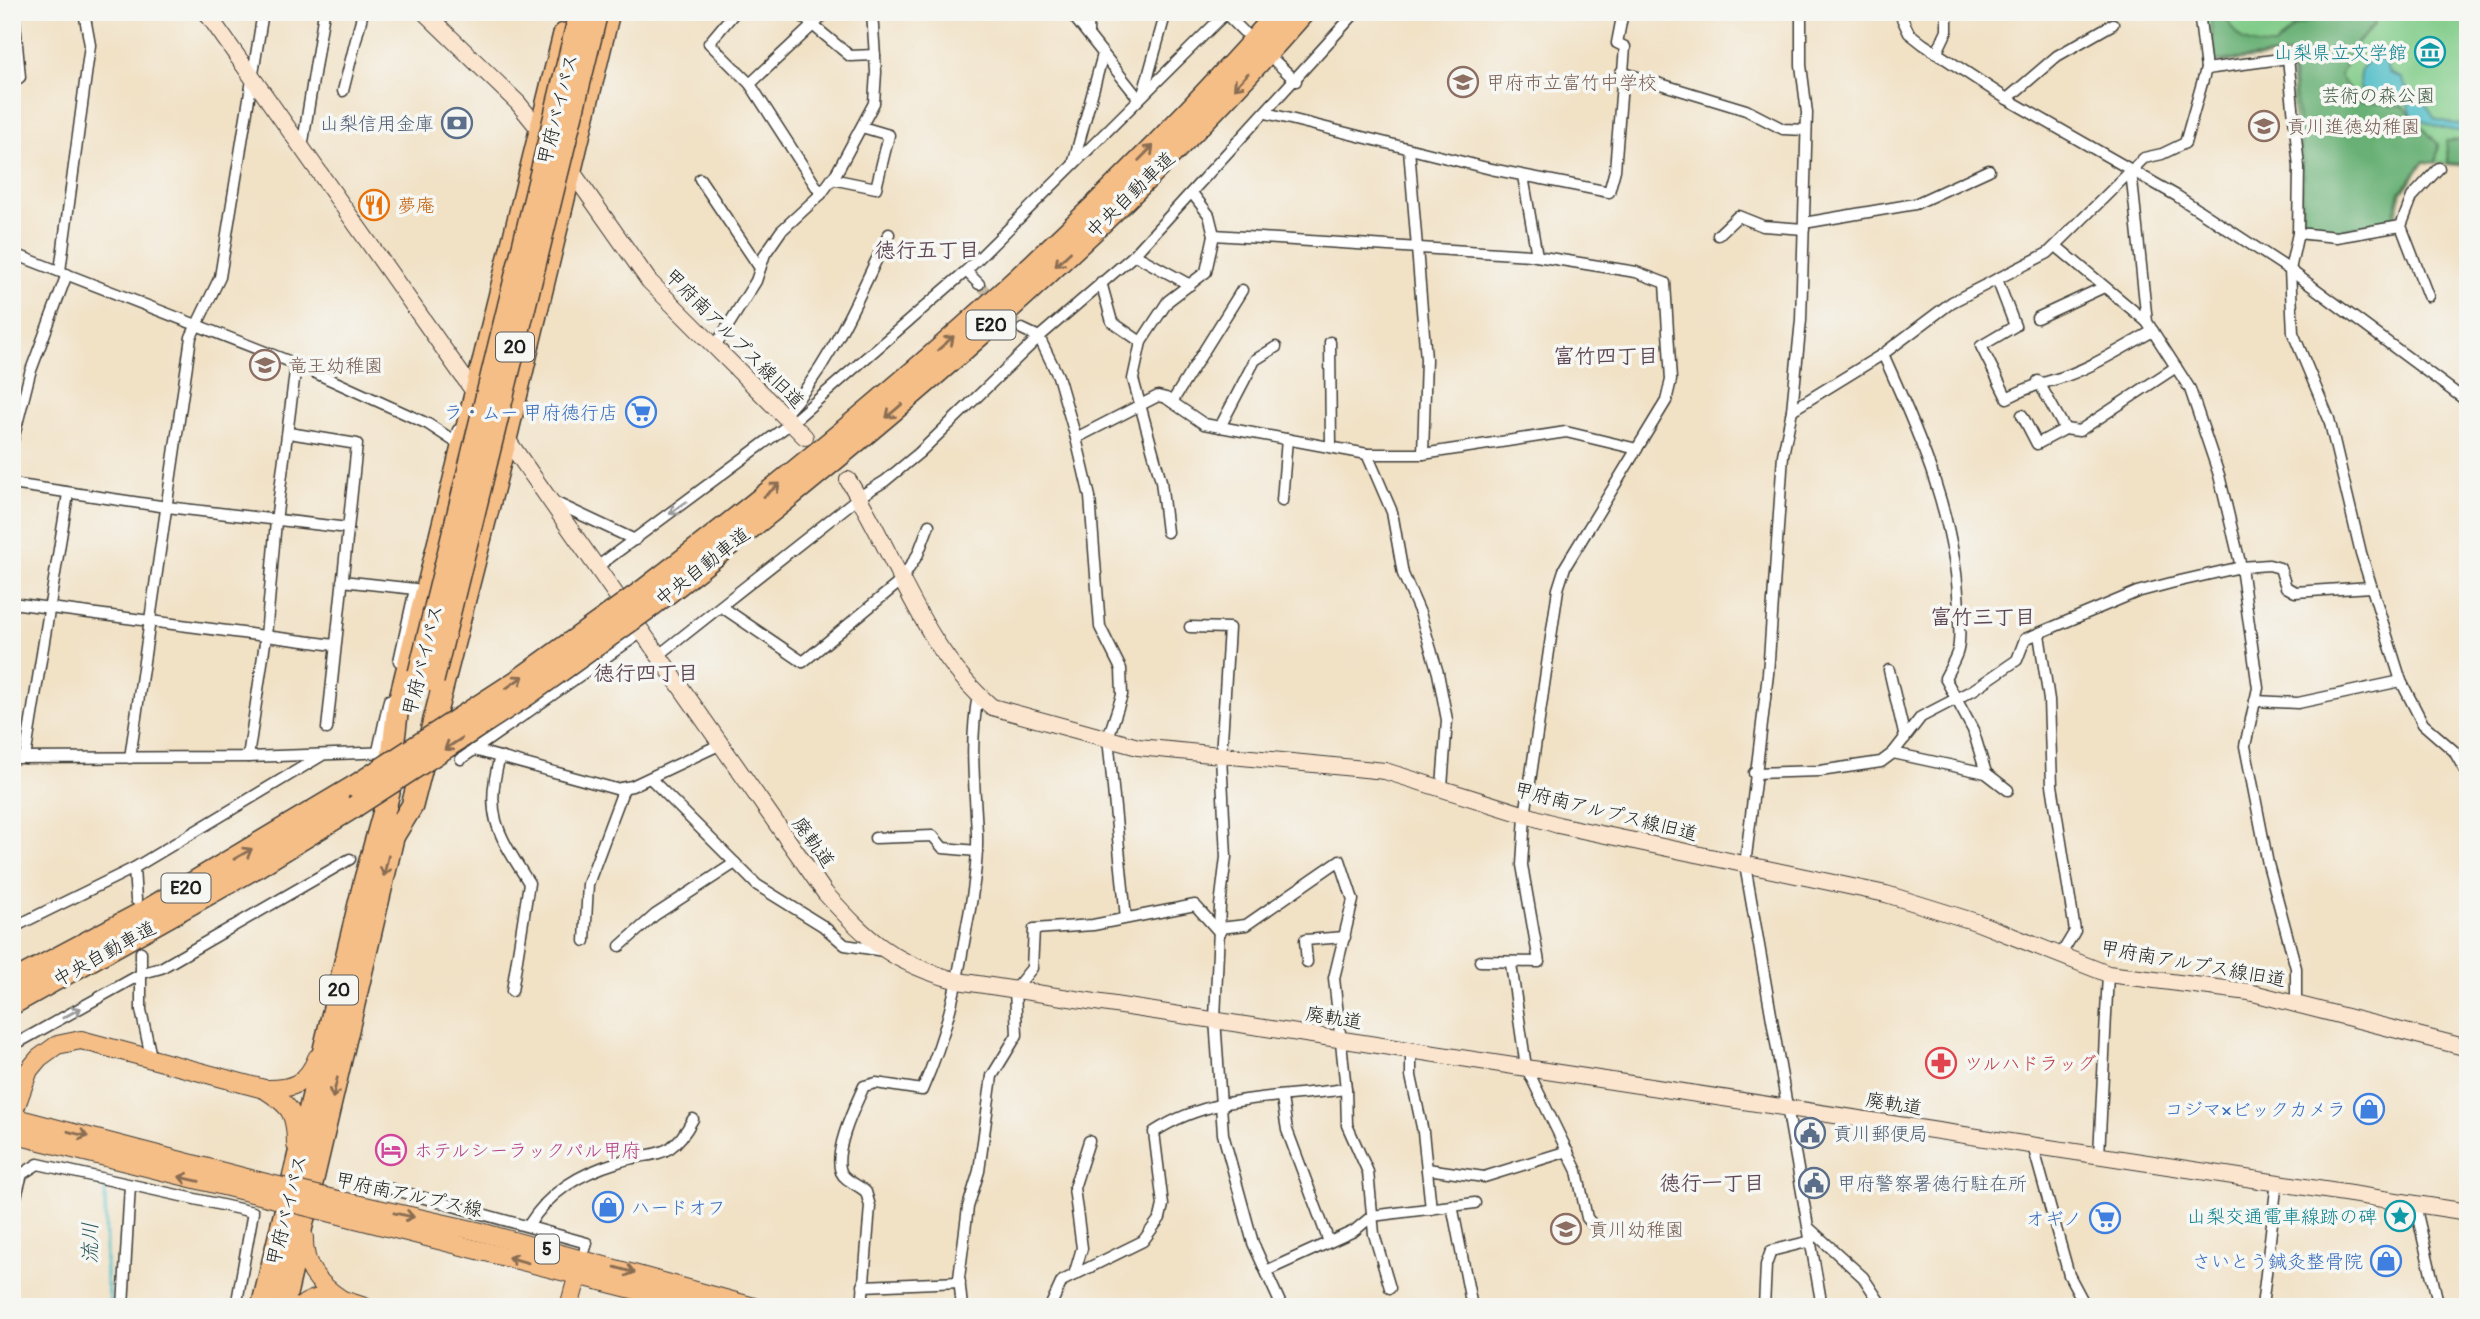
<svg xmlns="http://www.w3.org/2000/svg" width="2480" height="1319" viewBox="0 0 2480 1319" font-family="Pangolin,'Klee One',sans-serif">
<rect width="100%" height="100%" fill="#f6f6f2"/>
<filter id="ink" filterUnits="userSpaceOnUse"><feTurbulence type="fractalNoise" baseFrequency=".0143" numOctaves="2"/><feDisplacementMap in="SourceGraphic" scale="14" xChannelSelector="R" yChannelSelector="G"/><feConvolveMatrix kernelMatrix="1 2 1 2 8 2 1 2 1" color-interpolation-filters="sRGB"/></filter>
<filter id="wash" filterUnits="userSpaceOnUse"><feTurbulence type="fractalNoise" baseFrequency=".00686" numOctaves="4" result="noise"/><feDisplacementMap in="SourceGraphic" scale="28" xChannelSelector="R" yChannelSelector="G"/><feGaussianBlur stdDeviation="1.57" result="paint"/><feColorMatrix in="noise" values="0 0 0 0 0 0 0 0 0 0 0 0 0 0 0 0 0 1.4 0 .05"/><feComposite in="paint" operator="in"/></filter>
<g filter="url(#wash)">
<rect width="100%" height="100%" fill="#f1e1c5"/>
<polygon fill="#81cc89" stroke="#4e7452" stroke-width="2" points="2203,12 2468,12 2468,166 2424,162 2402,193 2394,223 2336,233 2301,228 2290,55 2210,64"/>
<g fill="#68b075" stroke="#426648" stroke-width="2">
<path d="M 2210,12 L 2223,12 C 2236,39 2246,47 2275,46 L 2296,25 L 2317,19 L 2317,12 L 2372,12 L 2375,24 L 2355,45 L 2340,76 L 2357,101 L 2403,106 L 2438,144 L 2436,163 L 2424,161 L 2400,192 L 2392,219 L 2336,231 L 2302,227 L 2303,166 L 2291,54 L 2215,61 Z"/>
<polygon points="2468,140 2468,165 2448,163 2446,141"/>
</g>
<path fill="#4fbdc7" stroke="#366c72" stroke-width="2" d="M 2376,55 L 2384,61 L 2389,73 L 2401,78 L 2406,88 L 2419,94 L 2435,119 L 2454,124 L 2468,123 L 2468,131 C 2447,132 2430,125 2412,115 L 2408,104 L 2382,91 L 2376,93 L 2370,101 C 2353,90 2357,62 2376,55 Z"/>
<g fill="none" stroke-linecap="round" stroke-linejoin="round">
<polyline stroke="#4fbdc7" stroke-width="3.5" points="105,1181 106,1280 112,1307"/>
</g>
</g>
<g filter="url(#ink)">
<g fill="none" stroke-linecap="round" stroke-linejoin="round">
<polyline stroke="#c6baa3" stroke-width="10" stroke-dasharray="10 5" stroke-linecap="butt" points="979,284 1022,329"/>
<g stroke="#3c3a35" stroke-width="13">
<g id="street">
<polyline points="735,12 709,43 750,84"/>
<polyline points="797,12 850,56 875,55"/>
<polyline points="1070,12 1139,99"/>
<polyline points="1801,12 1801,65 1807,113 1801,320 1792,410 1783,455 1768,674 1745,865 1822,1307"/>
<polyline points="1899,12 1909,33 1923,44 2007,99 2177,196 2290,270 2468,402"/>
<polyline points="1226,14 1244,32"/>
<polyline points="1088,33 1089,12"/>
<polyline points="1937,52 1947,31 1947,12"/>
<polyline points="1276,62 1296,81"/>
<polyline points="2206,69 2288,58 2299,167 2298,233 2290,270 2293,333 2329,419 2361,553 2401,681 2423,724 2454,751 2468,776"/>
<polyline points="1621,72 1746,110 1783,129 1806,130"/>
<polyline points="12,83 20,77 14,12"/>
<polyline points="343,91 363,12"/>
<polyline points="1143,94 1166,12"/>
<polyline points="2007,99 2057,56 2113,24"/>
<polyline points="1266,113 1491,169 1609,192 1615,170 1625,47 1617,43 1623,12"/>
<polyline points="302,148 324,12"/>
<polyline points="1409,149 1426,359 1423,454"/>
<polyline points="1074,161 1103,54"/>
<polyline points="2131,171 2147,322 2190,389 2219,475 2241,567 2258,688 2245,746 2268,864 2296,968 2296,1003"/>
<polyline points="1523,176 1537,256"/>
<polyline points="700,179 760,268"/>
<polyline points="832,179 876,188 889,135 862,127"/>
<polyline points="821,194 750,84 827,12"/>
<polyline points="1804,223 1915,204 1989,170"/>
<polyline points="2298,233 2336,237 2401,226"/>
<polyline points="1214,235 1530,255 1636,272 1665,283 1671,380 1666,401 1565,567 1558,589 1525,816 1522,865 1539,962 1480,961"/>
<polyline points="1718,235 1738,216 1763,226 1804,229"/>
<polyline points="2056,246 2147,322"/>
<polyline points="12,253 296,364 428,424 454,441 458,430"/>
<polyline points="1135,255 1190,285"/>
<polyline points="60,271 90,45 84,12"/>
<polyline points="966,271 979,284"/>
<path d="M 1997,279 L 2015,326 L 1981,346 L 2007,398 C 2024,389 2035,385 2053,380 C 2087,371 2122,348 2153,331"/>
<polyline points="1101,282 1112,322 1141,342 1133,379 1161,481 1167,532"/>
<polyline points="2428,296 2401,226 2412,197 2439,168"/>
<polyline points="2037,318 2104,287"/>
<polyline points="1022,329 1039,337 1058,376 1076,438 1090,497 1100,627 1121,669 1122,695 1108,738 1126,918"/>
<polyline points="1141,342 1168,301 1206,272 1214,235 1209,215 1192,193"/>
<polyline points="1330,342 1331,447"/>
<polyline points="714,348 756,281 765,254 781,231 821,194 837,172 874,103 876,72 872,12"/>
<path d="M 1883,354 C 1921,438 1958,522 1959,616 C 1959,627 1961,642 1957,653 C 1954,661 1949,670 1945,678 L 1973,730 L 1986,773"/>
<polyline points="2038,381 2065,429"/>
<polyline points="1172,402 1242,290"/>
<polyline points="1792,410 1883,354 1952,302 2048,253 2144,158 2162,154 2185,143 2206,69 2199,12"/>
<polyline points="2022,415 2037,444 2065,429 2079,431 2176,367"/>
<path d="M 783,416 C 831,366 858,296 889,234"/>
<polyline points="1220,427 1255,360 1276,347"/>
<polyline points="289,433 357,444 327,729"/>
<polyline points="1076,438 1158,396 1166,398 1204,424 1367,454 1423,454 1566,432 1637,449"/>
<polyline points="12,444 30,373 67,274"/>
<polyline points="1367,454 1392,512 1403,574 1420,613 1438,673 1447,720 1442,787"/>
<polyline points="12,484 167,507 348,528"/>
<polyline points="552,501 635,540"/>
<polyline points="1282,501 1287,439"/>
<polyline points="597,567 791,423 966,271 1227,12"/>
<polyline points="342,581 415,589 399,661"/>
<polyline points="12,603 334,645"/>
<polyline points="722,607 803,662 901,581 918,554 929,525"/>
<polyline points="1190,627 1229,628 1221,756 1226,857 1220,906 1215,1019 1223,1134 1253,1243 1282,1307"/>
<polyline points="2039,634 2049,700 2052,785 2075,931 2060,956"/>
<polyline points="659,655 859,497 885,481 919,453 1039,337 1132,257 1356,12"/>
<polyline points="1889,670 1905,738"/>
<polyline points="2255,701 2298,703 2401,681"/>
<polyline points="474,750 616,789 632,786 719,745"/>
<polyline points="378,751 389,700"/>
<polyline points="1893,753 1986,773 2008,790"/>
<polyline points="248,757 266,636 276,521 296,364"/>
<path d="M 500,757 C 483,815 499,835 529,883 L 512,991"/>
<polyline points="12,758 248,757 392,752"/>
<polyline points="25,758 68,494"/>
<polyline points="130,758 191,337 220,277 263,12"/>
<polyline points="461,759 642,632"/>
<polyline points="1754,773 1820,771 1881,762 1893,753 1921,717 1973,690 2017,660 2025,639 2137,592 2171,583 2241,567 2269,565 2280,568 2286,587 2295,592 2371,587"/>
<polyline points="650,778 757,885 823,926 845,945 884,951"/>
<polyline points="875,838 933,836 943,848 977,851"/>
<polyline points="134,868 136,900"/>
<polyline points="12,928 134,868 321,756"/>
<polyline points="585,941 588,884 624,788"/>
<polyline points="620,946 655,915 735,863"/>
<polyline points="141,952 141,1010 151,1057"/>
<polyline points="1307,962 1305,940 1345,937"/>
<polyline points="1511,964 1526,1067 1577,1171 1587,1218 1595,1227"/>
<polyline points="12,1046 143,973 161,968 350,859"/>
<polyline points="1411,1050 1411,1076 1423,1132 1431,1209"/>
<polyline points="1346,1089 1347,1125 1368,1172 1374,1234 1390,1288"/>
<polyline points="1282,1098 1287,1130 1329,1242"/>
<polyline points="2033,1146 2069,1275 2086,1307"/>
<polyline points="2099,1156 2108,974"/>
<polyline points="1427,1169 1484,1177 1568,1151"/>
<polyline points="392,1189 587,1243 582,1259"/>
<polyline points="1452,1205 1472,1307"/>
<polyline points="2415,1205 2439,1307"/>
<polyline points="12,1211 22,1174 38,1164 253,1212 236,1307"/>
<path d="M 528,1226 C 550,1191 579,1174 618,1162 C 656,1150 670,1162 693,1119"/>
<polyline points="1809,1228 1863,1277 1883,1307"/>
<polyline points="1266,1271 1354,1231 1372,1216 1475,1203"/>
<polyline points="1074,1275 1082,1248 1074,1188 1089,1141"/>
<polyline points="863,1286 960,1282"/>
<polyline points="123,1307 130,1185"/>
<path d="M 862,1307 L 870,1206 L 866,1192 C 859,1185 845,1181 841,1172 C 833,1151 855,1106 864,1086 L 876,1083 L 922,1090 C 947,1034 957,985 967,925 C 973,895 978,865 977,834 C 975,786 969,744 978,695"/>
<polyline points="962,1307 959,1278 968,1207 979,1171 992,1076 1017,1035 1015,989 1032,968 1034,929 1093,925 1195,905 1220,933"/>
<path d="M 1050,1307 L 1062,1281 L 1143,1241 L 1160,1218 L 1163,1205 L 1154,1132 C 1211,1094 1281,1098 1346,1089 L 1334,978 L 1353,900 L 1340,860 L 1246,925 L 1220,928"/>
<polyline points="1764,1307 1766,1265 1771,1251 1811,1241"/>
<polyline points="2262,1307 2277,1181"/>
</g>
</g>
<g stroke="#3c3a35" stroke-width="18">
<g id="secondary">
<polyline points="206,12 479,399"/>
<polyline points="424,12 518,103 544,135"/>
<polyline points="566,163 649,281 805,437"/>
<path d="M 502,432 L 825,893 C 870,942 892,963 958,981 L 2468,1212"/>
<path d="M 848,480 C 897,556 921,647 992,707 L 1138,747 L 1385,771 L 1558,825 L 1886,894 L 1976,922 L 2108,974 L 2249,992 L 2468,1048"/>
</g>
</g>
<g stroke="#3c3a35" stroke-width="20">
<g id="primary">
<path d="M 264,1089 C 291,1106 296,1113 296,1145"/>
<polyline points="12,1134 256,1194"/>
<path d="M 258,1181 L 12,1117 L 29,1070 L 39,1058 L 57,1045 L 81,1040 L 264,1089 C 291,1090 307,1084 317,1058"/>
<polyline points="338,1200 477,1231 754,1307"/>
<polyline points="336,1214 703,1307"/>
<path d="M 304,1237 C 303,1266 317,1283 341,1299"/>
<path d="M 300,1307 C 322,1290 339,1299 365,1307"/>
<polyline points="569,1307 580,1267"/>
</g>
</g>
<g stroke="#3c3a35" stroke-width="24">
<g id="highway">
<path d="M 641,592 C 869,418 1089,229 1279,12"/>
<path d="M 650,607 C 883,427 1109,234 1304,12"/>
<polyline points="386,806 398,706 564,34"/>
<polyline points="393,837 412,806 506,439 609,12"/>
<polyline points="12,982 149,909 355,786"/>
<polyline points="12,1004 253,869 354,807"/>
<polyline points="262,1307 365,879 389,793"/>
<polyline points="283,1307 396,825"/>
</g>
</g>
<use href="#street" stroke="#fff" stroke-width="10"/>
<use href="#secondary" stroke="#fbe5cf" stroke-width="16"/>
<use href="#primary" stroke="#f6be87" stroke-width="18"/>
<use href="#highway" stroke="#f6be87" stroke-width="21"/>
<g stroke="#3c3a35" stroke-width="20" stroke-linecap="butt">
<g id="primary-bridge">
<polyline points="258,1181 338,1200"/>
<polyline points="256,1194 336,1214"/>
</g>
</g>
<g stroke="#3c3a35" stroke-width="24" stroke-linecap="butt">
<g id="highway-bridge">
<polyline points="419,673 580,12"/>
<polyline points="433,681 597,12"/>
<polyline points="355,786 517,681 641,592"/>
<polyline points="354,807 527,695 650,607"/>
</g>
</g>
<use href="#primary-bridge" stroke="#f6be87" stroke-width="18"/>
<use href="#highway-bridge" stroke="#f6be87" stroke-width="21"/>
</g>
<defs><path id="oneway-shaft" d="M-6 0H5M1.5-3L5.5 0L1.5 3" fill="none" stroke-width="1.6" stroke-linecap="round" stroke-linejoin="round" transform="scale(1.75)"/></defs>
<g stroke="#896d52">
<use href="#oneway-shaft" transform="translate(1241 81) rotate(133)"/>
<use href="#oneway-shaft" transform="translate(1146 153) rotate(-45)"/>
<use href="#oneway-shaft" transform="translate(1063 259) rotate(137)"/>
<use href="#oneway-shaft" transform="translate(946 343) rotate(-41)"/>
<use href="#oneway-shaft" transform="translate(894 411) rotate(139)"/>
<use href="#oneway-shaft" transform="translate(772 490) rotate(-39)"/>
<use href="#oneway-shaft" transform="translate(515 682) rotate(-35)"/>
<use href="#oneway-shaft" transform="translate(453 744) rotate(147)"/>
<use href="#oneway-shaft" transform="translate(243 854) rotate(-30)"/>
<use href="#oneway-shaft" transform="translate(386 866) rotate(103)"/>
<use href="#oneway-shaft" transform="translate(335 1088) rotate(103)"/>
<use href="#oneway-shaft" transform="translate(78 1134) rotate(15)"/>
<use href="#oneway-shaft" transform="translate(189 1179) rotate(-167)"/>
<use href="#oneway-shaft" transform="translate(404 1215) rotate(12)"/>
<use href="#oneway-shaft" transform="translate(518 1260) rotate(-164)"/>
<use href="#oneway-shaft" transform="translate(625 1270) rotate(16)"/>
</g>
<g stroke="#999">
<use href="#oneway-shaft" transform="translate(678 508) rotate(144)"/>
<use href="#oneway-shaft" transform="translate(72 1013) rotate(-29)"/>
</g>
</g>
<defs>
<g id="museum-ring" transform="scale(1.575)"><circle r="9.5" fill="#f6f6f2" stroke="#0f9aa8" stroke-width="1.5"/><path d="M0-6L6-3V-2H-6V-3ZM-5-1h2V3h-2ZM-1-1h2V3h-2ZM3-1h2V3H3ZM-6 4H6V6H-6Z" fill="#0f9aa8"/></g>
<g id="school-ring" transform="scale(1.575)"><circle r="9.5" fill="#f6f6f2" stroke="#8d6e63" stroke-width="1.5"/><path d="M0-5L7-2L0 1L-7-2ZM-4 1L0 2.5L4 1V4Q0 6-4 4Z" fill="#8d6e63"/></g>
<g id="bank-ring" transform="scale(1.575)"><circle r="9.5" fill="#f6f6f2" stroke="#5c6f8a" stroke-width="1.5"/><path d="M-6-4H6V4H-6ZM0-2.3a2.3 2.3 0 1 0 0 4.6a2.3 2.3 0 1 0 0-4.6Z" fill="#5c6f8a"/></g>
<g id="restaurant-ring" transform="scale(1.575)"><circle r="9.5" fill="#f6f6f2" stroke="#e8710a" stroke-width="1.5"/><path d="M-5-6h1v4h1v-4h1v4h1v-4h1v5L-1.5 .5V6h-2V.5L-5-1ZM5-6V6H3V1.5H1.5Q1.5-4 5-6Z" fill="#e8710a"/></g>
<g id="supermarket-ring" transform="scale(1.575)"><circle r="9.5" fill="#f6f6f2" stroke="#3f7fe0" stroke-width="1.5"/><path d="M-6-5.5h2.5l.6 2H6L4.5 2H-2.5L-4.4-4H-6ZM-1.5 3.2a1.3 1.3 0 1 0 .1 0ZM3 3.2a1.3 1.3 0 1 0 .1 0Z" fill="#3f7fe0"/></g>
<g id="pharmacy-ring" transform="scale(1.575)"><circle r="9.5" fill="#f6f6f2" stroke="#e0444e" stroke-width="1.5"/><path d="M-2-6h4v4h4v4h-4v4h-4v-4h-4v-4h4Z" fill="#e0444e"/></g>
<g id="shop-ring" transform="scale(1.575)"><circle r="9.5" fill="#f6f6f2" stroke="#3f7fe0" stroke-width="1.5"/><path d="M-5-2.5h2.3a2.7 3.5 0 0 1 5.4 0H5L5.5 6h-11ZM-1.5-2.5h3a1.5 2.3 0 0 0-3 0Z" fill="#3f7fe0"/></g>
<g id="civic-ring" transform="scale(1.575)"><circle r="9.5" fill="#f6f6f2" stroke="#5c6f8a" stroke-width="1.5"/><path d="M-.6-6.5H3V-4.5H.6V-3L4-1V1h2V6H-6V1h2V-1L-.6-3ZM-1.2 2.5V6h2.4V2.5Z" fill="#5c6f8a"/></g>
<g id="hotel-ring" transform="scale(1.575)"><circle r="9.5" fill="#f6f6f2" stroke="#d1479c" stroke-width="1.5"/><path d="M-6-4.5h1.5V1H6V5H4.5V3h-9V5H-6ZM-4 0a1.8 1.8 0 1 1 3.6 0ZM.5 0V-2.5h3Q6-2.5 6 0Z" fill="#d1479c"/></g>
<g id="sight-ring" transform="scale(1.575)"><circle r="9.5" fill="#f6f6f2" stroke="#0f9aa8" stroke-width="1.5"/><path d="M0-6L1.8-2.2L6-1.7L2.9 1.2L3.7 5.4L0 3.3L-3.7 5.4L-2.9 1.2L-6-1.7L-1.8-2.2Z" fill="#0f9aa8"/></g>
</defs>
<g fill-rule="evenodd">
<use href="#museum-ring" x="2430" y="52"/>
<use href="#school-ring" x="1463" y="82"/>
<use href="#bank-ring" x="457" y="123"/>
<use href="#school-ring" x="2264" y="126"/>
<use href="#restaurant-ring" x="374" y="205"/>
<use href="#school-ring" x="265" y="365"/>
<use href="#supermarket-ring" x="641" y="412"/>
<use href="#pharmacy-ring" x="1941" y="1063"/>
<use href="#shop-ring" x="2369" y="1109"/>
<use href="#civic-ring" x="1810" y="1133"/>
<use href="#hotel-ring" x="391" y="1150"/>
<use href="#civic-ring" x="1814" y="1183"/>
<use href="#shop-ring" x="608" y="1207"/>
<use href="#sight-ring" x="2400" y="1216"/>
<use href="#supermarket-ring" x="2105" y="1218"/>
<use href="#school-ring" x="1566" y="1229"/>
<use href="#shop-ring" x="2386" y="1261"/>
</g>
<g text-anchor="middle" stroke-width="7" stroke-linejoin="round" paint-order="stroke">
<g fill="#f6f6f2" stroke="#5d5d5c" stroke-width="2">
<rect x="966.5" y="310.5" width="49" height="29" rx="5"/>
<rect x="496" y="332.5" width="38" height="29" rx="5"/>
<rect x="161.5" y="873.5" width="49" height="29" rx="5"/>
<rect x="320" y="975.5" width="38" height="29" rx="5"/>
<rect x="535" y="1234.5" width="24" height="29" rx="5"/>
</g>
<g font-size="18" font-weight="bold" fill="#1c1c1c">
<text x="991" y="331">E20</text>
<text x="515" y="353">20</text>
<text x="186" y="894">E20</text>
<text x="339" y="996">20</text>
<text x="547" y="1255">5</text>
</g>
<g font-size="19" fill="#0d838f" stroke="#f6f6f2" text-anchor="end">
<text x="2407" y="59">山梨県立文学館</text>
<text x="2377" y="1223">山梨交通電車線跡の碑</text>
</g>
<g font-size="19" fill="#785e54" stroke="#f6f6f2" text-anchor="start">
<text x="1486" y="89">甲府市立富竹中学校</text>
<text x="2287" y="133">貢川進徳幼稚園</text>
<text x="288" y="372">竜王幼稚園</text>
<text x="1589" y="1236">貢川幼稚園</text>
</g>
<g font-size="19" fill="#3f5a42" stroke="#f6f6f2">
<text x="2378" y="102">芸術の森公園</text>
</g>
<g font-size="19" fill="#1c1c1c" stroke="#f6f6f2">
<text transform="translate(557 109) rotate(-76)" y="7">甲府バイパス</text>
<text transform="translate(1130 194) rotate(-44)" y="7">中央自動車道</text>
<text transform="translate(735 338) rotate(45)" y="7">甲府南アルプス線旧道</text>
<text transform="translate(702 566) rotate(-38)" y="7">中央自動車道</text>
<text transform="translate(422 660) rotate(-76)" y="7">甲府バイパス</text>
<text transform="translate(1606 811) rotate(14)" y="7">甲府南アルプス線旧道</text>
<text transform="translate(814 842) rotate(54)" y="7">廃軌道</text>
<text transform="translate(104 953) rotate(-29)" y="7">中央自動車道</text>
<text transform="translate(2193 963) rotate(10)" y="7">甲府南アルプス線旧道</text>
<text transform="translate(1334 1017) rotate(9)" y="7">廃軌道</text>
<text transform="translate(1894 1103) rotate(9)" y="7">廃軌道</text>
<text transform="translate(409 1194) rotate(12)" y="7">甲府南アルプス線</text>
<text transform="translate(286 1210) rotate(-76)" y="7">甲府バイパス</text>
</g>
<g font-size="19" fill="#4e5e75" stroke="#f6f6f2" text-anchor="start">
<text x="434" y="130" text-anchor="end">山梨信用金庫</text>
<text x="1833" y="1140">貢川郵便局</text>
<text x="1837" y="1190">甲府警察署徳行駐在所</text>
</g>
<g font-size="19" fill="#c56008" stroke="#f6f6f2" text-anchor="start">
<text x="397" y="212">夢庵</text>
</g>
<g font-size="19" fill="#366cbe" stroke="#f6f6f2" text-anchor="end">
<text x="618" y="419">ラ・ムー 甲府徳行店</text>
<text x="2346" y="1116">コジマ×ビックカメラ</text>
<text x="631" y="1214" text-anchor="start">ハードオフ</text>
<text x="2082" y="1225">オギノ</text>
<text x="2363" y="1268">さいとう鍼灸整骨院</text>
</g>
<g font-size="19" fill="#be3a42" stroke="#f6f6f2" text-anchor="start">
<text x="1964" y="1070">ツルハドラッグ</text>
</g>
<g font-size="19" fill="#b23c85" stroke="#f6f6f2" text-anchor="start">
<text x="414" y="1157">ホテルシーラックパル甲府</text>
</g>
<g font-size="21" font-weight="bold" fill="#5f4856" stroke="#f6f6f2">
<text x="927" y="257">徳行五丁目</text>
<text x="1606" y="363">富竹四丁目</text>
<text x="1983" y="624">富竹三丁目</text>
<text x="646" y="680">徳行四丁目</text>
<text x="1712" y="1190">徳行一丁目</text>
</g>
<g font-size="21" font-style="italic" fill="#305c60" stroke="#f6f6f2">
<text transform="translate(90 1243) rotate(-90)" y="7">流川</text>
</g>
</g>
<rect width="2480" height="1319" fill="none" stroke="#f6f6f2" stroke-width="42"/>
</svg>
